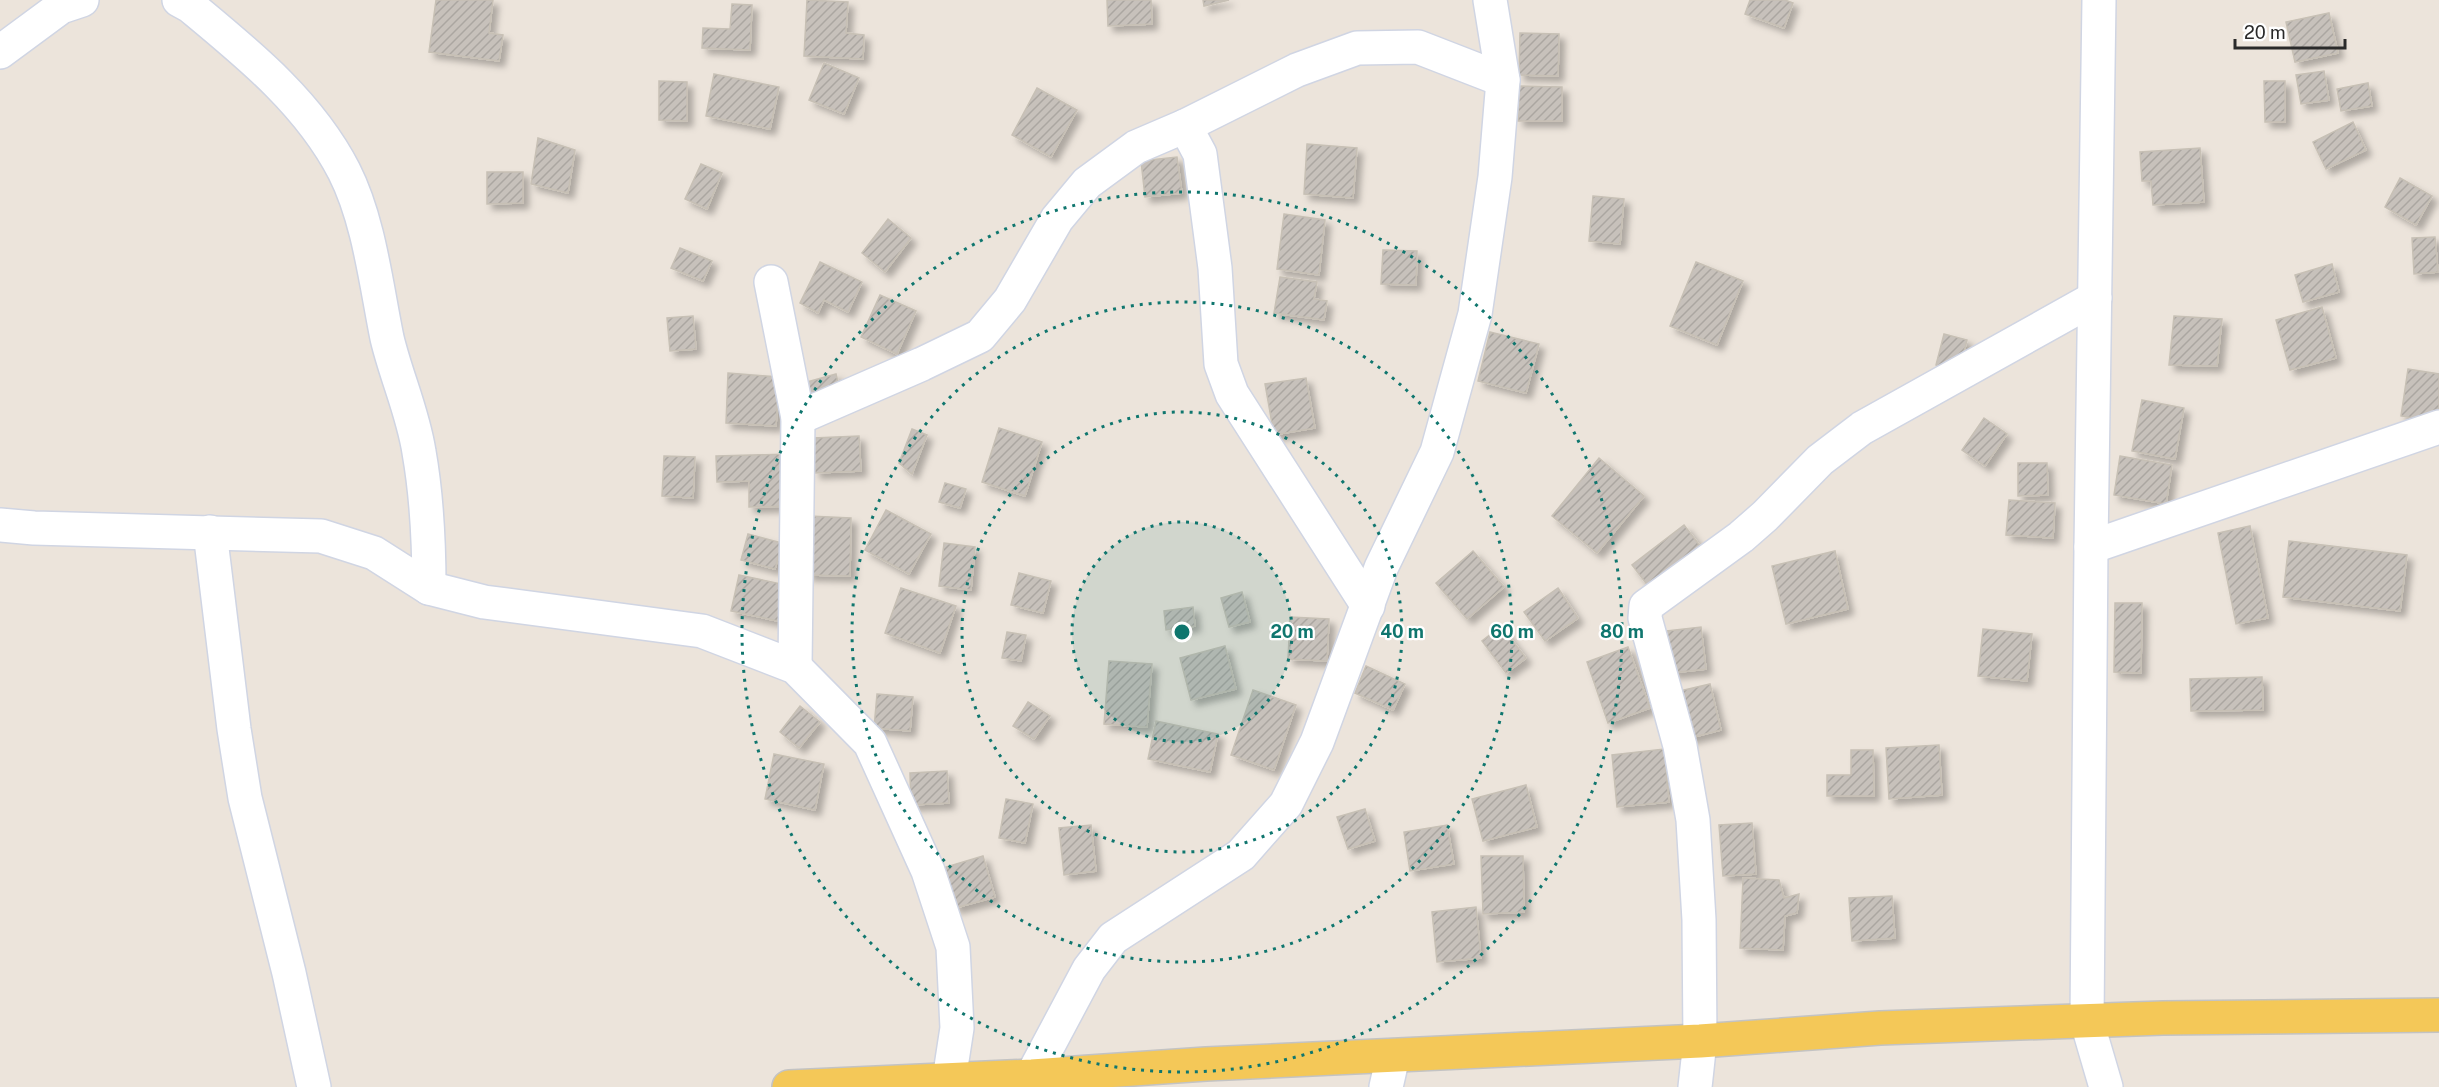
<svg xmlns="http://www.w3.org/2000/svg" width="2439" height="1087" viewBox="0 0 2439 1087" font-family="'Public Sans',sans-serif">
<defs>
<pattern id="building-hatch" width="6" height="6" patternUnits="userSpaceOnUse" patternTransform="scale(1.5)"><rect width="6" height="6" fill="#c7c1bb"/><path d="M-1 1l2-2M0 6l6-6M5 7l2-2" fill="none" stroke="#aba6a1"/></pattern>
<filter id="shadow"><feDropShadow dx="5.5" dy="5.5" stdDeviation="3" flood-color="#0004"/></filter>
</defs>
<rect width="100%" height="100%" fill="#ece4db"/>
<g fill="url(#building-hatch)" stroke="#c7c0b5" stroke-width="1.5" filter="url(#shadow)">
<polygon points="436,0 493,0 489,33 503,35 499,61 429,52"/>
<polygon points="807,0 848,2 846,33 864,35 863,59 804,56"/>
<polygon points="1107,0 1151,0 1152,24 1108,26"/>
<polygon points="1203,0 1229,0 1204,6"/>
<polygon points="1750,0 1785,0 1793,3 1784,28 1745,14"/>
<polygon points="732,4 752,5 750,50 702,48 703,28 730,29"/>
<polygon points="2329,13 2338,53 2295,62 2286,22"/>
<polygon points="1520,33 1559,34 1558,76 1519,75"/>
<polygon points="824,63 859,78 844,114 809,100"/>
<polygon points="2324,71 2329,100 2301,104 2296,75"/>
<polygon points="714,74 779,87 770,129 706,116"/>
<polygon points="659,81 687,82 687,121 659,120"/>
<polygon points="2264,81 2285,81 2285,122 2265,122"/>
<polygon points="2368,83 2372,106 2341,111 2337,89"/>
<polygon points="1519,86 1562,87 1562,121 1518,121"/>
<polygon points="1037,88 1077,110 1051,157 1012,135"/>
<polygon points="2353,122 2366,150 2326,169 2313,142"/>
<polygon points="538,138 575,150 568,193 531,184"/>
<polygon points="1307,144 1357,148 1353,198 1304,194"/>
<polygon points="2200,148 2204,202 2153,205 2151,181 2142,181 2140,152"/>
<polygon points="1177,157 1182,193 1145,197 1141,161"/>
<polygon points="701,164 722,173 707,209 685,199"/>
<polygon points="487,172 523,172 523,203 487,204"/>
<polygon points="2400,178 2432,196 2416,225 2385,207"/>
<polygon points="1593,196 1624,199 1620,244 1589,241"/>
<polygon points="1284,214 1325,220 1319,275 1277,269"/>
<polygon points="888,219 911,238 885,272 862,253"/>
<polygon points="2435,237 2438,272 2414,274 2412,238"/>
<polygon points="680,248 712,261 703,281 671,268"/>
<polygon points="1383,250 1417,251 1416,285 1381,284"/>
<polygon points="820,262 862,282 848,312 824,300 818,313 800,303"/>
<polygon points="1696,262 1743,281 1717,345 1670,326"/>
<polygon points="2332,264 2339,292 2303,302 2295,275"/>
<polygon points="1280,277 1317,282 1314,299 1327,301 1324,320 1274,313"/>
<polygon points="880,295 916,311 897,354 861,337"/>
<polygon points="2322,307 2336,358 2290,370 2276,320"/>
<polygon points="693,316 696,349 670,351 667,318"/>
<polygon points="2174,316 2222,319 2217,366 2169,365"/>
<polygon points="1490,332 1539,344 1526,393 1478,381"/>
<polygon points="1944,334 1967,340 1959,371 1936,365"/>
<polygon points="2408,369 2439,374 2439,422 2401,416"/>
<polygon points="728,373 779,377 776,426 726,423"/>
<polygon points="836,374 842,398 808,406 803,383"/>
<polygon points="1306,378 1315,428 1274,435 1265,384"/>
<polygon points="2142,400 2184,408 2175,459 2132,451"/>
<polygon points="1984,418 2007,434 1985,466 1962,450"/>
<polygon points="999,428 1042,442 1025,496 982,482"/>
<polygon points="912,429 927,435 912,474 899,463"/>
<polygon points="859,436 861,471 815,473 813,438"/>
<polygon points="790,454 792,506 749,507 749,481 717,482 716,456"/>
<polygon points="664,456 695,457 693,498 662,496"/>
<polygon points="2120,456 2172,465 2166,504 2114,495"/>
<polygon points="1599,458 1644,496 1597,553 1552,516"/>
<polygon points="2018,463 2047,463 2048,495 2018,496"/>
<polygon points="945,483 966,489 960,508 939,502"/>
<polygon points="2009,500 2055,503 2053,538 2006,535"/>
<polygon points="886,510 931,534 909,574 865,550"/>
<polygon points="809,516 851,518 850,576 807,575"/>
<polygon points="1684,525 1704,551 1652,591 1632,565"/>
<polygon points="2250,526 2268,618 2236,624 2218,533"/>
<polygon points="748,534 782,543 775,569 741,560"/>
<polygon points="2289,541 2407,555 2400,611 2283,597"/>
<polygon points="944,543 975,547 971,590 939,586"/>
<polygon points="1473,551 1504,587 1467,619 1436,583"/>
<polygon points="1835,551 1848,609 1786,624 1772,566"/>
<polygon points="1019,573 1051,581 1043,613 1011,605"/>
<polygon points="739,575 786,585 778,621 731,611"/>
<polygon points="901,588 956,606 940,653 885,633"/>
<polygon points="1558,588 1578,618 1545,641 1524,612"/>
<polygon points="1242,592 1250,622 1229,627 1221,598"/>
<polygon points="2115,603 2142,603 2141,673 2114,672"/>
<polygon points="1193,607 1195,626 1166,630 1164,611"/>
<polygon points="1290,617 1329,619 1327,661 1288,659"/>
<polygon points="1501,626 1526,658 1506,673 1482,641"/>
<polygon points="1701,627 1706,669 1672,673 1667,631"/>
<polygon points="1983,629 2032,634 2027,681 1978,676"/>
<polygon points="1007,632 1026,635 1021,661 1002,658"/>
<polygon points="1225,646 1236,689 1191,700 1180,658"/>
<polygon points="1628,647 1650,708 1608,723 1587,662"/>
<polygon points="1109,661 1152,664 1147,727 1104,724"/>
<polygon points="1366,666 1405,684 1393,710 1355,693"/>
<polygon points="2262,677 2263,710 2191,711 2190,679"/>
<polygon points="1710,684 1721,730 1682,740 1671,693"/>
<polygon points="1253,690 1296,705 1274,770 1231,755"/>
<polygon points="877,694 913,697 910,731 874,728"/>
<polygon points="1028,702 1050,716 1034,739 1013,726"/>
<polygon points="800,706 820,722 799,748 780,732"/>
<polygon points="1156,721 1218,734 1210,772 1148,759"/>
<polygon points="1939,745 1942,795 1889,799 1886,748"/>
<polygon points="1664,749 1669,802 1617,807 1612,755"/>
<polygon points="1851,750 1873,750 1874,796 1827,796 1827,775 1851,775"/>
<polygon points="774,754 824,764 815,810 765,799"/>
<polygon points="947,771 949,803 911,805 910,773"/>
<polygon points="1526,785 1537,827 1483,841 1472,799"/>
<polygon points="1006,799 1033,804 1025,843 999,838"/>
<polygon points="1365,809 1375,841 1348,849 1337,817"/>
<polygon points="1752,823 1756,874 1723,876 1719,825"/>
<polygon points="1091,825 1096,871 1064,875 1059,828"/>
<polygon points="1447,825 1454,864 1410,871 1404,832"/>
<polygon points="983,856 995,897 955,908 943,868"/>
<polygon points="1481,856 1523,856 1524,912 1483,914"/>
<polygon points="1743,878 1779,880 1784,898 1799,894 1797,913 1785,916 1783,950 1740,948"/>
<polygon points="1892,896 1895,938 1852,941 1849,898"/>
<polygon points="1476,907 1481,958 1437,962 1432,912"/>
</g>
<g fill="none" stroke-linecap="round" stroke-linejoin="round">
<g stroke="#d0d5e3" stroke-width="36">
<g id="minor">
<path d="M 179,0 L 190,6 C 248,54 309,103 344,171 C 369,220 376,284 387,338 C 396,376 413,413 419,452 C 427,497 429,542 429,588"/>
<polyline points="2099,0 2091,547 2087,1022 2106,1087"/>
<polyline points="0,52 61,7 82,0"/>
<polyline points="1185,126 1297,70 1357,48 1418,47 1503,80"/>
<polyline points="771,282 798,418 795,667"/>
<polyline points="798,418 922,364 980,336 1010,300 1057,219 1087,183 1136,147 1185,126 1200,154 1215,268 1221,364 1232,394 1368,606"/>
<polyline points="0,525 34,528 321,536 374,553 429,588 484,602 702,631 795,667 870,743 928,871 953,947 957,1028 949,1080"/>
<polyline points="210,532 234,729 245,798 289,973 314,1087"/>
<polyline points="2091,547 2439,427"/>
<polyline points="1032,1076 1089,969 1113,938 1241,855 1286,804 1317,742 1381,568 1437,452 1475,314 1495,177 1503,80 1490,0"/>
<polyline points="1386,1087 1393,1056"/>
<polyline points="1695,1087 1700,1041 1699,920 1693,820 1680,746 1645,618 1646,606 1741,537 1765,516 1820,460 1862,428 2095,298"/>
</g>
</g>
<g stroke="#c3c3c3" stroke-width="36">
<polyline id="major" points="789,1087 1032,1076 1206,1064 1700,1041 1880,1028 2163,1018 2439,1015"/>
</g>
<use href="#minor" stroke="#fff" stroke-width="33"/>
<use href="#major" stroke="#f4c858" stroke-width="33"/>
</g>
<circle cx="1182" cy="632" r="110" fill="#0f766e" fill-opacity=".12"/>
<g fill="none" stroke="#0f766e" stroke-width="3" stroke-dasharray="3 6">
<circle cx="1182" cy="632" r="110"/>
<circle cx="1182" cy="632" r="220"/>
<circle cx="1182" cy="632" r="330"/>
<circle cx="1182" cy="632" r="440"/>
</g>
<circle cx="1182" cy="632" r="9" fill="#0f766e" stroke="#fff" stroke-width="3"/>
<g font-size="18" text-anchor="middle" font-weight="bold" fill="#0f766e" stroke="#fff" stroke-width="4.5" stroke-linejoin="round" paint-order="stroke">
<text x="1292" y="638">20 m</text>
<text x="1402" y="638">40 m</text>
<text x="1512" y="638">60 m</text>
<text x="1622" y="638">80 m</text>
</g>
<path d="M2235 39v9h110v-9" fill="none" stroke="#2a2a2a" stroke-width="3"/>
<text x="2244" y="39" font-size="18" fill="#2a2a2a" stroke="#ffffff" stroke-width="4.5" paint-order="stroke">20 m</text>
</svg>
